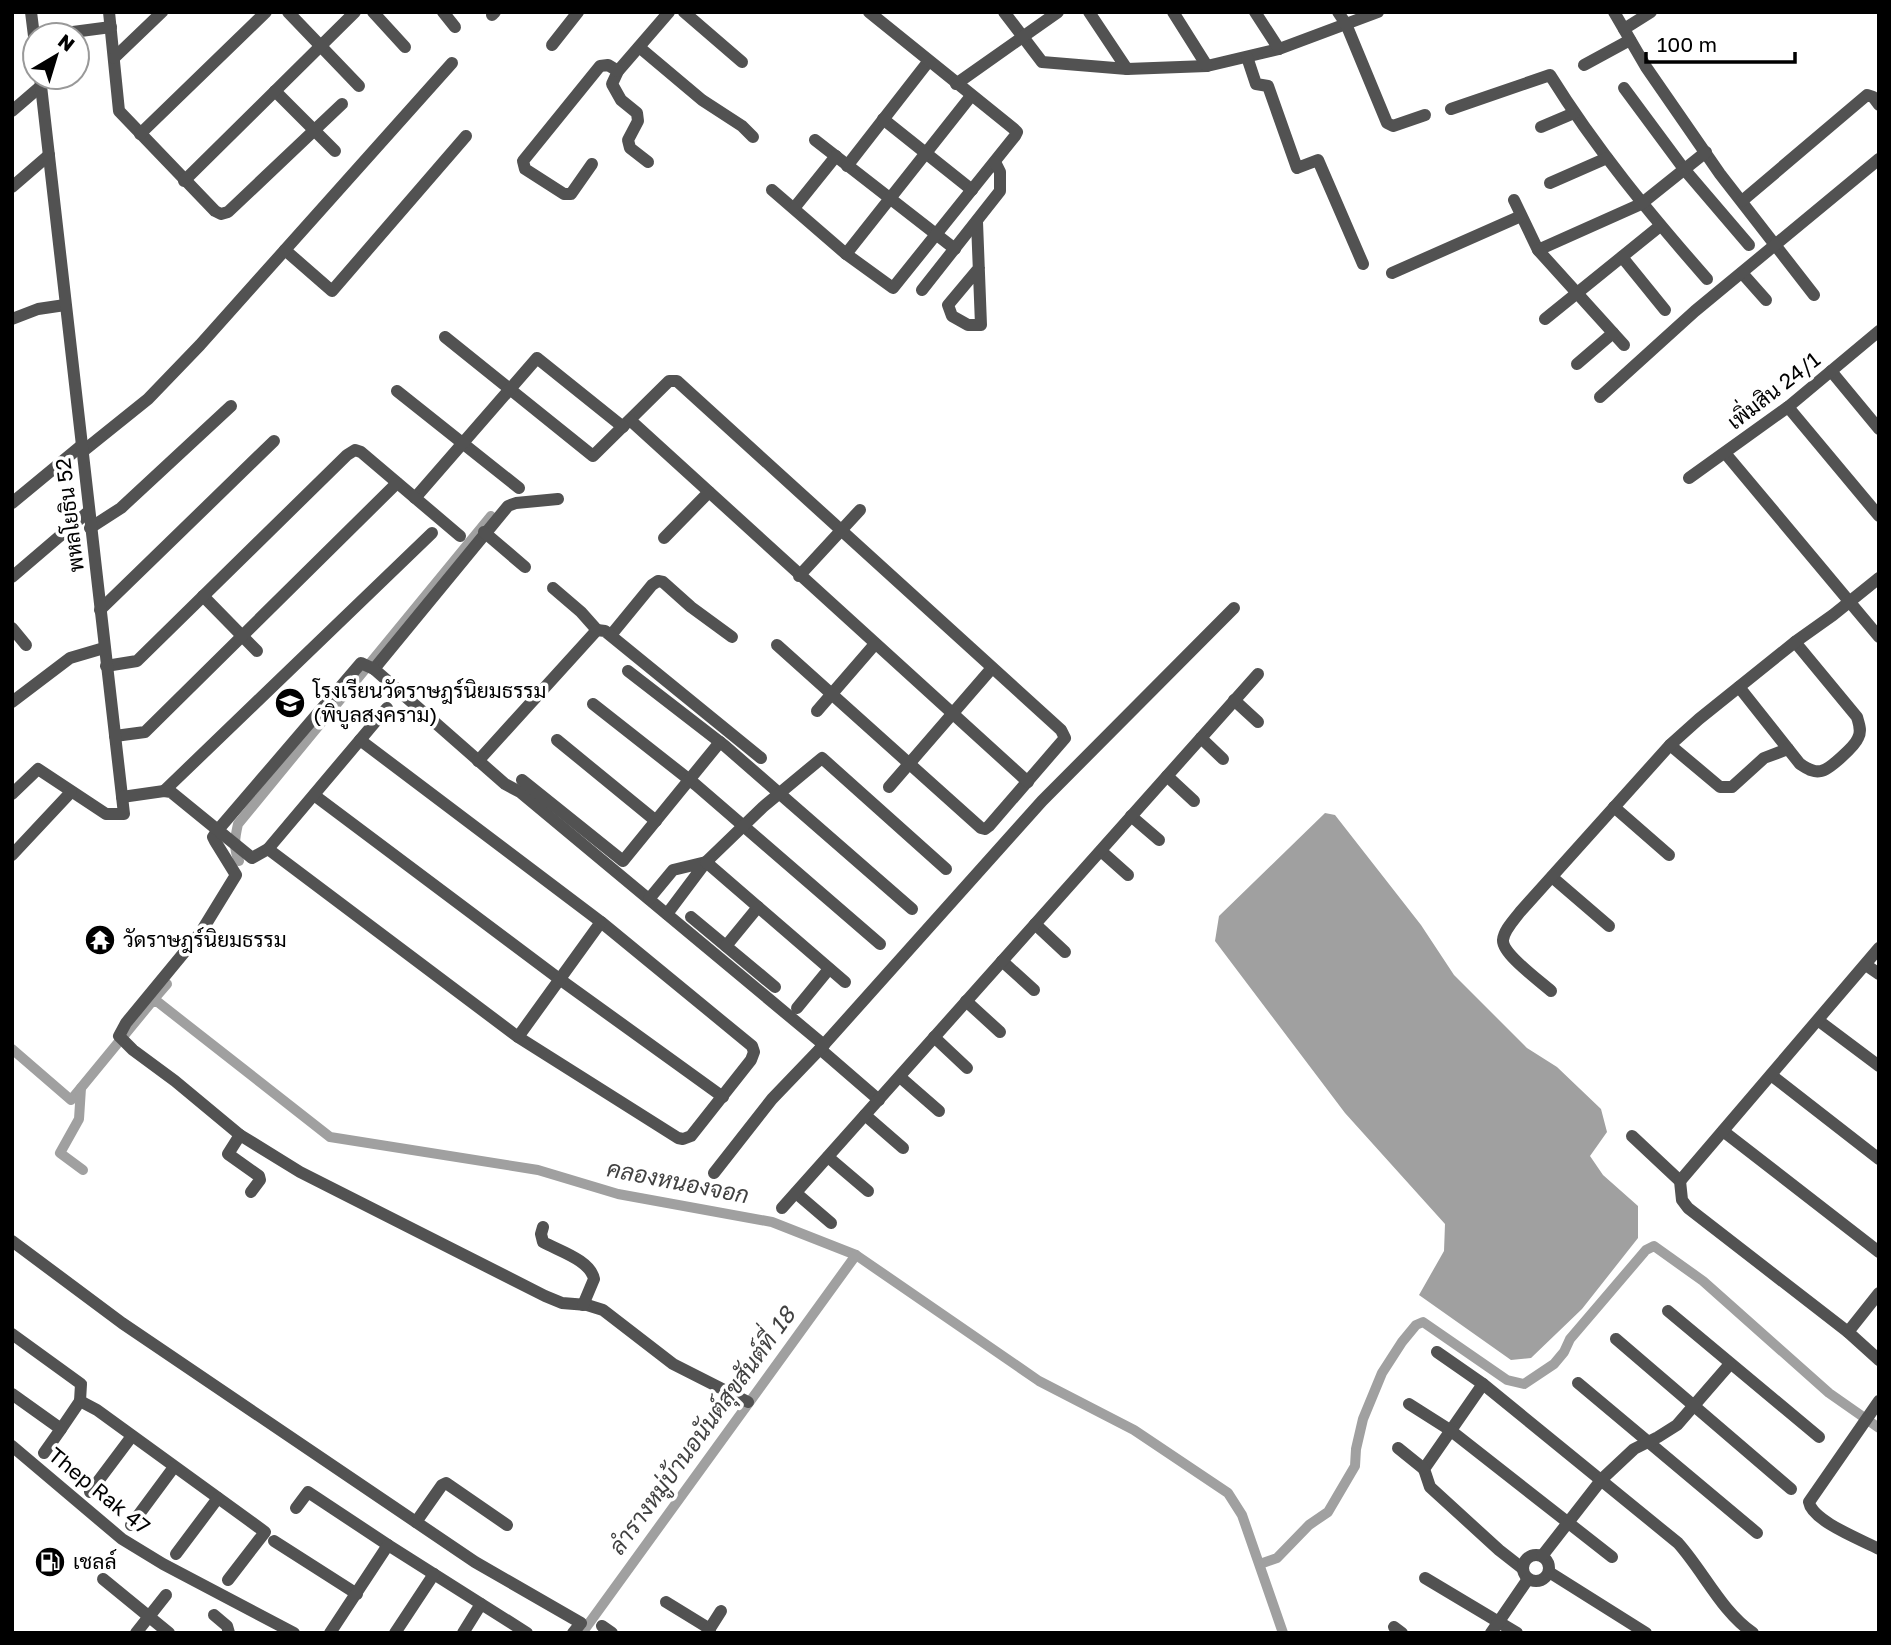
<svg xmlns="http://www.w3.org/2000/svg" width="1891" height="1645" viewBox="0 0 1891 1645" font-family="'Golos Text',Sarabun,sans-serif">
<rect width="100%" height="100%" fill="#fff"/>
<polygon fill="#a0a0a0" points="1325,813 1335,815 1421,925 1454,975 1527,1048 1557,1067 1601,1109 1607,1132 1590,1156 1603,1175 1638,1206 1638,1238 1582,1309 1531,1358 1511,1360 1419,1295 1444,1251 1445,1224 1345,1113 1215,941 1219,916"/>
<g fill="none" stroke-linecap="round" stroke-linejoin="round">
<g stroke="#a0a0a0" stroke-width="10">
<path d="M 239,861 C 233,848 235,837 238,824 L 491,516"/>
<polyline points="154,999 167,984"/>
<polyline points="12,1049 71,1100 154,999 330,1137 538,1170 618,1194 772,1222 856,1255 1039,1381 1134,1430 1228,1493 1242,1515 1283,1633"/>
<polyline points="81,1088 79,1119 60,1153 83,1170"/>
<polyline points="1260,1564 1277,1558 1309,1525 1328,1512 1355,1466 1356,1449 1363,1419 1382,1373 1402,1342 1416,1325 1423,1322 1507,1380 1524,1384 1554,1364 1564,1352 1570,1339 1646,1250 1654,1246 1703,1281 1829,1393 1879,1428"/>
<polyline points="582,1633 856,1255"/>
</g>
<g stroke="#525252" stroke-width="12">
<polyline points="31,12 35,44"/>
<polyline points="109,12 119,111 215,211 221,214 228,212 342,104"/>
<polyline points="288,12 359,86"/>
<polyline points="373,12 405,47"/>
<polyline points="443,12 455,27"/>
<polyline points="684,12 742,62"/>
<polyline points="1004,12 1042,62 1127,69 1207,66 1279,49 1378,12"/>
<polyline points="1089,12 1127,69"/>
<polyline points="1173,12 1207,66"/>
<polyline points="1255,12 1279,49"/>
<polyline points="1338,12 1346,24 1387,123 1393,126 1425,115"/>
<polyline points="1614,12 1646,67 1720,174 1814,295"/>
<polyline points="492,15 495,12"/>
<polyline points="1624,29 1651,12"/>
<polyline points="50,35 111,27"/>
<polyline points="552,45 578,12"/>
<polyline points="639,47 702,100 742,126 753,137"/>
<polyline points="1247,57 1256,84 1268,86 1297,168 1318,160 1363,264"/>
<polyline points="114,58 162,12"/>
<polyline points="1584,65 1630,40"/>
<polyline points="956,84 1058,12"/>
<polyline points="1624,88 1684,169 1749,245"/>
<polyline points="275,91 335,151"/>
<path d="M 1451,109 L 1550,75 C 1596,149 1650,214 1707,279"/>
<polyline points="12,111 41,86"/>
<polyline points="883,119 972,190"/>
<polyline points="1541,127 1574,113"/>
<polyline points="140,134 266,12"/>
<polyline points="815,140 955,249"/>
<polyline points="648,162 630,148 628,140 638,121 637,113 621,100 612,84 618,71 669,12"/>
<polyline points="592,164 571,194 564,194 525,169 523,161 600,66 608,65 618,71"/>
<polyline points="847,166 928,62"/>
<polyline points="184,181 355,12"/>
<polyline points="1550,183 1607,158"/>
<polyline points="12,187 49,155"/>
<polyline points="772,190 846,254 893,288 1015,136 1017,132 1014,129 869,12"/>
<polyline points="1514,200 1538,250 1641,204 1706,152"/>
<polyline points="1742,201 1867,95 1873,97 1879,105"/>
<polyline points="795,207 836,156"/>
<polyline points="977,222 981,325 968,325 952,316 948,305 979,268"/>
<polyline points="285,250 332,291 466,136"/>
<polyline points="1538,250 1624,345"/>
<polyline points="846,254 971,96"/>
<polyline points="1622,257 1665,310"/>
<polyline points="1392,273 1521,216"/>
<polyline points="1742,273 1766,300"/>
<polyline points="922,290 1000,191 1000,172 995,162"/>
<polyline points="12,319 38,309 65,305"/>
<polyline points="1545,319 1660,226"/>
<polyline points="445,337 593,456 669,381 677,381 1061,730 1065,738 989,826 985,829 981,828 777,645"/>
<polyline points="1577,364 1613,333"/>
<polyline points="1831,371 1879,429"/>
<polyline points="397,391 519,488"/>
<polyline points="1600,397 1695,311 1879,159"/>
<polyline points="1788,407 1879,516"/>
<polyline points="630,420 1028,782"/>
<polyline points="82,452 148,399 200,345 452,63"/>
<polyline points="1725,453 1879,637"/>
<polyline points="1689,478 1788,407 1879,331"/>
<polyline points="415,498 537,358 623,427"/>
<polyline points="558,499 516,503 508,506 374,669 505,784 520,792 824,1045"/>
<polyline points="12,503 81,446"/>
<polyline points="90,528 121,508 231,406"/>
<polyline points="484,532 525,567"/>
<polyline points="664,538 709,492"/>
<polyline points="799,576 860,510"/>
<polyline points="12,577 88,512"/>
<polyline points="553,588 581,612 597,630"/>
<polyline points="203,596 257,651"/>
<polyline points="100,610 274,441"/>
<polyline points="12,628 26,645"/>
<polyline points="611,635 652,585 658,581 663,582 691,607 732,637"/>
<polyline points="106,666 137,661 347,455 355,450 361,452 460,536"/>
<polyline points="374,669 361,663 217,831 213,837 215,841 236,875 201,932 126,1023 119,1036 133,1050 175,1081 240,1135 300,1172 545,1296 562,1303 587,1305 603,1310 673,1364 748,1402"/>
<polyline points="628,671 725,746 912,909"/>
<path d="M 1739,687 L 1800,764 C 1807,768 1813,773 1821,771 C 1829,770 1855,746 1858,738 C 1862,731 1859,724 1857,717 L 1795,642"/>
<polyline points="1234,700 1258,722"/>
<polyline points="12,702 70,658 104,648"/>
<polyline points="593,704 696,785 880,944"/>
<polyline points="817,711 875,644"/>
<polyline points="115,736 145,732 397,483"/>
<polyline points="1201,738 1223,759"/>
<polyline points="557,740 656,821"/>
<polyline points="1670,745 1720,787 1732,787 1764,758 1788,749"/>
<polyline points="478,761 597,630 605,631 761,758"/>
<polyline points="1167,776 1194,801"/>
<polyline points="522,780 623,861 720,742"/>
<polyline points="889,787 992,668"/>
<polyline points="164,791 432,533"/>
<polyline points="12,794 38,769 106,814 124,814 40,77"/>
<polyline points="314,795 558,978 723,1097"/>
<polyline points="122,797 164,791 171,792 252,858 268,849 387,708"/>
<polyline points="1614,807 1669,855"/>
<polyline points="1131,816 1159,840"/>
<polyline points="268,849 518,1037 678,1138 683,1139 691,1136 751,1060 754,1052 752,1046 601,922 360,740"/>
<polyline points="1101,851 1128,875"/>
<polyline points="12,855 71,792"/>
<polyline points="1552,877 1609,926"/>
<polyline points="649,899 673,870 706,862 667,914"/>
<polyline points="691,917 775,987"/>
<polyline points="1035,924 1065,952"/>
<polyline points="726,946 758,907"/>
<polyline points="1002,961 1034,990"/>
<polyline points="1866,965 1879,974"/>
<polyline points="845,982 706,862 763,807 822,758 946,869"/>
<path d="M 1551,991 C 1540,981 1502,954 1503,940 C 1504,930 1514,920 1520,912 L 1670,745 L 1699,719 L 1795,642 L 1833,615 L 1879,578"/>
<polyline points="966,1001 1000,1032"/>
<polyline points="797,1008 829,969"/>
<polyline points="1819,1021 1879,1066"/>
<polyline points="518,1037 601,922"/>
<polyline points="934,1037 967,1068"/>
<polyline points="820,1049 879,1100"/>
<polyline points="1771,1075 1879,1159"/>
<polyline points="900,1077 939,1111"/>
<polyline points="865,1115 903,1148"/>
<polyline points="1723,1131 1879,1252"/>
<polyline points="240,1135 228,1154 259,1176 260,1180 251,1192"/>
<polyline points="1632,1136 1680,1181 1682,1200 1688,1208 1848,1332 1879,1360"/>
<polyline points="828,1157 868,1191"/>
<polyline points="714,1173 772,1099 820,1049 1042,801 1234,608"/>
<polyline points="1680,1181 1879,948"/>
<polyline points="796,1193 831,1223"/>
<polyline points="782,1208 1258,674"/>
<path d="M 543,1227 L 541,1234 L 543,1242 C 559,1251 590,1260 594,1279 L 583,1305"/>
<polyline points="12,1241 122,1323 475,1562 581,1623 573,1633"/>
<polyline points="1668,1311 1819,1437"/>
<polyline points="1848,1332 1879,1293"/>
<polyline points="12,1334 81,1384 80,1401"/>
<polyline points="1616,1339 1791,1489"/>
<path d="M 1437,1352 L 1483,1384 L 1678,1543 C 1704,1572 1721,1611 1753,1633"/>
<polyline points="1578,1383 1757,1533"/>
<polyline points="1483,1384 1424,1469 1430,1487 1499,1550 1522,1568"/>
<polyline points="12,1394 61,1429 80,1401 97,1410 265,1532 228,1580"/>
<path d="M 1879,1401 L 1809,1502 C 1812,1521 1862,1540 1879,1549"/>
<polyline points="1409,1404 1450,1430 1612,1557"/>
<polyline points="12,1446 122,1539 163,1564 294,1633"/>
<polyline points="1398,1448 1424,1469"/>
<polyline points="44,1453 61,1429"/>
<polyline points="90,1492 132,1436"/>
<polyline points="296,1508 308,1492 388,1545"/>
<polyline points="416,1522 442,1485 446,1483 507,1525"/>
<polyline points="131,1525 174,1467"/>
<polyline points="274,1541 357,1594"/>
<polyline points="176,1554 218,1498"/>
<circle cx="1536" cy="1568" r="13"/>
<polyline points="1542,1556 1602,1479 1634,1449 1658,1437 1677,1425 1730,1364"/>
<polyline points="1549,1572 1646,1633"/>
<polyline points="1425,1578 1517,1633"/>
<polyline points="103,1579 169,1633"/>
<polyline points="666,1602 710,1629"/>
<polyline points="214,1615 227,1626 229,1633"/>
<polyline points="602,1626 612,1633"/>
<polyline points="1394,1627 1402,1633"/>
<polyline points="136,1633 166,1595"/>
<polyline points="330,1633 388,1545 527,1633"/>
<polyline points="395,1633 434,1574"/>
<polyline points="463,1633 481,1604"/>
<polyline points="707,1633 721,1611"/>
<polyline points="1491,1633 1528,1579"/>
</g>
</g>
<defs>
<g id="school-disc" transform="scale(1.575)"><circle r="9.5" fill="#000" stroke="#fff"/><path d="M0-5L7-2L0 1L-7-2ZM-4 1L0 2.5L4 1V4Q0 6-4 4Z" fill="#fff"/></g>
<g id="temple-disc" transform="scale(1.575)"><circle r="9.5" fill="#000" stroke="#fff"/><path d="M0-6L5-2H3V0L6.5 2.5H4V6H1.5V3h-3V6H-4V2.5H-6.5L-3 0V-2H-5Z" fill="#fff"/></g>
<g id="fuel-disc" transform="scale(1.575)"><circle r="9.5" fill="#000" stroke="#fff"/><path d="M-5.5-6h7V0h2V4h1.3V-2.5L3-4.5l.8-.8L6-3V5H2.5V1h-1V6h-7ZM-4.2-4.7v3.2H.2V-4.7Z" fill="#fff"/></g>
</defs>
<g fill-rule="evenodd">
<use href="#school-disc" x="290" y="703"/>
<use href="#temple-disc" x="100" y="940"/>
<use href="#fuel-disc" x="50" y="1562"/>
</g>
<g text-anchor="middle" stroke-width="7" stroke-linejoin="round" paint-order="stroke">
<g font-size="21" fill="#000" stroke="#fff">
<text transform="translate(1774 391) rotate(-38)" y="7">เพิ่มสิน 24/1</text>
<text transform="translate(70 515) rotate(-97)" y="7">พหลโยธิน 52</text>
<text transform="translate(99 1491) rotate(39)" y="7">Thep Rak 47</text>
</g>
<g font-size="21" fill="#000" stroke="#fff" text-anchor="start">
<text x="313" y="698">โรงเรียนวัดราษฎร์นิยมธรรม<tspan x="313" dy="24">(พิบูลสงคราม)</tspan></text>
<text x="123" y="947">วัดราษฎร์นิยมธรรม</text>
<text x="73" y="1569">เชลล์</text>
</g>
<g font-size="23" font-style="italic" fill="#414141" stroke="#fff">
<text transform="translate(678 1182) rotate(11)" y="8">คลองหนองจอก</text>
<text transform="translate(702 1431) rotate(-54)" y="8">ลำรางหมู่บ้านอนันต์สุขสันต์ที่ 18</text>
</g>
</g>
<rect width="1891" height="1645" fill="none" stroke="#000000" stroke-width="28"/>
<g transform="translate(56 56) rotate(38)"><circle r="33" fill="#ffffff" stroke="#999999" stroke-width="2"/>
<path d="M0-5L12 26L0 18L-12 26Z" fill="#000000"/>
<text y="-10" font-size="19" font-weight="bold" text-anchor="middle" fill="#000000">N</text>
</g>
<path d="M1646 52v10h149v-10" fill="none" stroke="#000000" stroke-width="3.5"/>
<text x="1657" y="52" font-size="21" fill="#000000" stroke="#ffffff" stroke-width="5" paint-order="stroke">100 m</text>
</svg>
